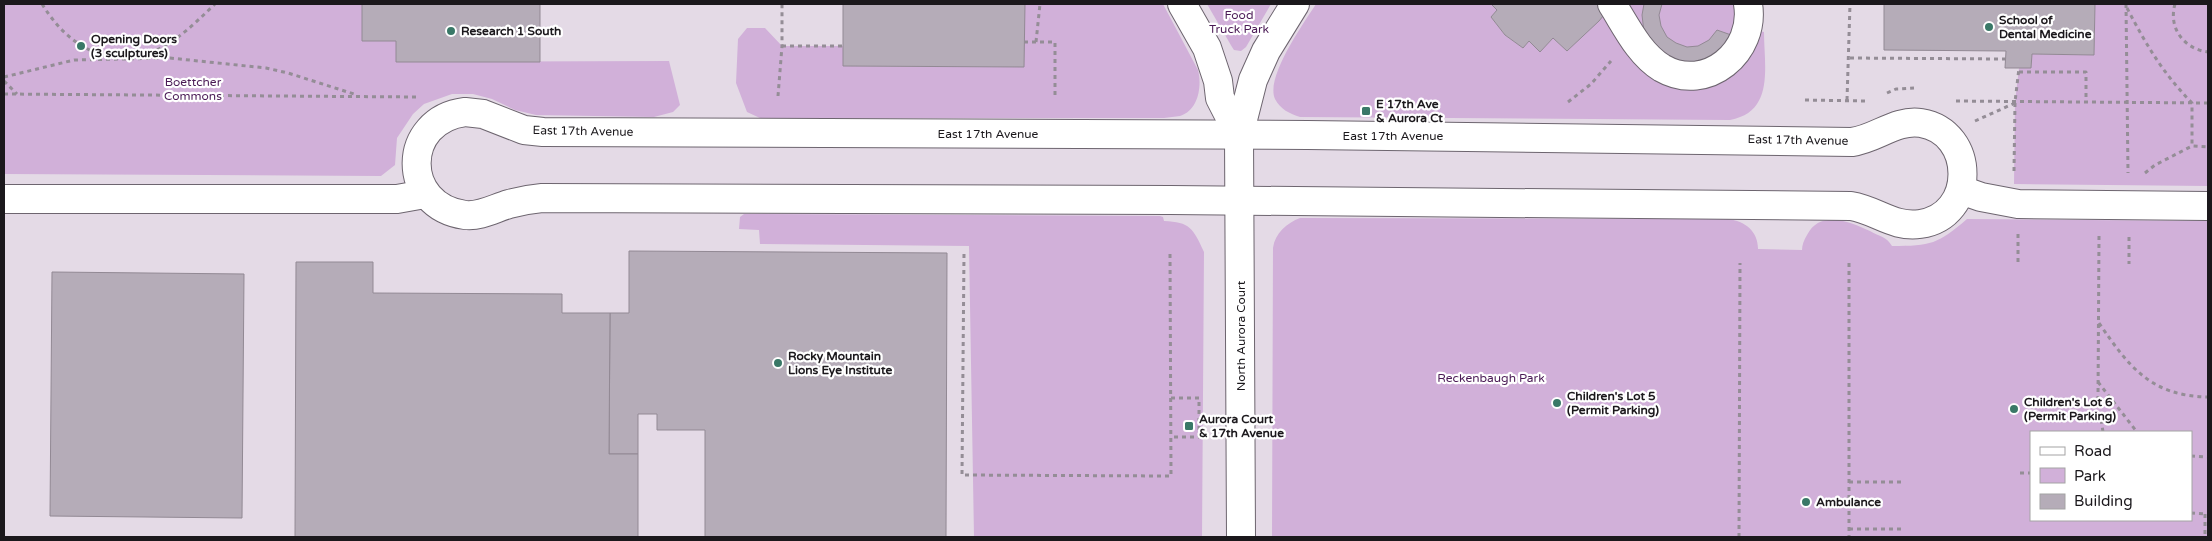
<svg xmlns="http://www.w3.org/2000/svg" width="2212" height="541" viewBox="0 0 2212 541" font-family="'Varela Round',sans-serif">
<rect width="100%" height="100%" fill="#e4dae6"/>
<g fill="#d1b0d9" fill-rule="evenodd">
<polygon points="4,4 362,4 362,41 396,41 396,62 669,61 680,105 673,112 654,117 536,115 515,110 492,99 473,94 452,94 424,104 413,114 397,138 395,165 381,176 4,174"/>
<path d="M 1024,4 L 1163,4 L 1198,70 C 1202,85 1199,110 1180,116 C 1175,117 1169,117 1164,118 L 760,118 L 747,112 L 736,83 L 738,39 L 747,28 L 765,28 L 782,46 L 843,46 L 843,66 L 1024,67 Z"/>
<polygon points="1207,4 1271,4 1246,47 1241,51 1234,50 1232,47"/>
<path d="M 1316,4 L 1491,4 L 1497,10 L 1491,17 L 1505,35 L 1523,48 L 1529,41 L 1540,52 L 1553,38 L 1567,51 L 1613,4 L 1747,4 L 1751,29 L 1764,32 C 1764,66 1775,112 1730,120 L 1300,117 C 1290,114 1280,109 1275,99 C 1265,77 1304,23 1316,4 Z"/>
<polygon points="2095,4 2208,4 2208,186 2014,184 2015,102 2019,68 2031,68 2032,54 2094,55"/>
<path d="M 744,214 L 1160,216 L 1163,217 L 1164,221 C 1190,222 1193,228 1204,252 L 1202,537 L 974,537 L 969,246 L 760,244 L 759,230 L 739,229 L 740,217 Z"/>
<path d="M 1300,218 L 1728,219 C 1745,221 1758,231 1758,249 L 1802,250 C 1802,245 1804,240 1807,235 C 1820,209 1851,222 1870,231 C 1880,237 1886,236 1892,246 C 1931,246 1938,244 1967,219 L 2208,221 L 2208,537 L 1272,537 L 1273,248 C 1275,233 1287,223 1300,218 ZM 2031,432 L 2191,432 L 2191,520 L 2031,520 Z"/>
</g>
<g fill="#b5acb8" stroke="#928994">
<polygon points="362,4 540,4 540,62 396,62 396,41 362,41"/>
<polygon points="843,4 1025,4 1024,67 843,66"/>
<polygon points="1491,4 1613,4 1599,21 1567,51 1553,38 1540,52 1529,41 1523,48 1505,35 1491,17 1497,10"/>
<polygon points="1644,4 1662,4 1659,15 1661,26 1667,37 1676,43 1687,47 1698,46 1709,40 1717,30 1734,36 1721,54 1703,62 1685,64 1668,59 1644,32 1642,15"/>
<polygon points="1884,4 2095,4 2094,55 2032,54 2031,68 2005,68 2006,51 1884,50"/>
<polygon points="629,251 947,253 946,537 705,537 705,430 657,430 657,414 638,414 638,454 609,454 610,313 629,313"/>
<polygon points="296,262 373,262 373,293 562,294 562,313 610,313 609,454 638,454 638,537 295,537"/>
<polygon points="52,272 244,274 242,518 50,516"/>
</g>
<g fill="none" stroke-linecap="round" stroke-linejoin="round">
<g stroke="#6d656f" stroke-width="30">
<g id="minor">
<polyline points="1182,4 1207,48 1218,81 1220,98 1239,135"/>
<path d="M 1612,4 C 1626,26 1639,54 1662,68 C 1707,94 1756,51 1748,4"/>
<path d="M 465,112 L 483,114 L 524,130 L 543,132 L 1308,135 L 1852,142 C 1876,139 1896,119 1921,123 C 1976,132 1977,216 1920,224 C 1894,228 1876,210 1851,206 L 1171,200 L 542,198 C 531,199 520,201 509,204 C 495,208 480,217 465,215 C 400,206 401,120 465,112 Z"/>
<polyline points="1961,190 1981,197 2018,204 2208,206"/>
<polyline points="4,199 397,199 425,194"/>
<polyline points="1241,537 1239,135 1253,80 1266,51 1295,4"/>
</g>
</g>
<g stroke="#948d96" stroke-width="3" stroke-dasharray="4 4" stroke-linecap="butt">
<path d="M 42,4 C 60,33 82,52 115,58"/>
<polyline points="2126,4 2128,173"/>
<path d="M 2175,4 C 2168,28 2184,49 2208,52"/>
<path d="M 2127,8 C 2147,46 2162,72 2192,103 L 2192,146"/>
<polyline points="1024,42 1055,42 1055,98"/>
<polyline points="1036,42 1040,4"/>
<polyline points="782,46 843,46"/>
<path d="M 134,57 C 168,51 191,27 215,4"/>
<polyline points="1850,58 2005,59"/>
<polyline points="2019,72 2086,72 2086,102"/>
<polyline points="4,77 74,60 170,58 266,68 288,73 354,94"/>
<polyline points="4,81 17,94"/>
<polyline points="1887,93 1896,89 1914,88"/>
<polyline points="4,94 418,97"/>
<polyline points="778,96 782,46 782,4"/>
<polyline points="1805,100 1868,101"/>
<polyline points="1847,100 1850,4"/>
<polyline points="1956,101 2208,103"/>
<polyline points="1568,102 1591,84 1611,61"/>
<polyline points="1975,121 2015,103"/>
<polyline points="2014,171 2015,102 2019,68"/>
<polyline points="2145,173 2155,165 2192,146 2208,147"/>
<polyline points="2018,234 2018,264"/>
<polyline points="2099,236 2098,399 2103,432"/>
<polyline points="2129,237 2129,264"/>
<polyline points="964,254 962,475 1171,476 1170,254"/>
<polyline points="1849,263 1849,537"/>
<path d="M 2099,323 C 2129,367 2151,396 2208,397"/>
<polyline points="2098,382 2137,432"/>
<polyline points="1171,398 1199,398 1199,437 1171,437"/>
<polyline points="2191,456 2208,457"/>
<polyline points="2020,473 2031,473"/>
<polyline points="1849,482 1905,482"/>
<polyline points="2191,513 2208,514"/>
<polyline points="2205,514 2205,537"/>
<polyline points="1849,529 1904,529"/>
<polyline points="1739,537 1740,263"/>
</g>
<use href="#minor" stroke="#fff" stroke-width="28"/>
</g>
<g fill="#397867" stroke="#fff" stroke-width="2">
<circle cx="1989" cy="27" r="5"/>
<circle cx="451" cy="31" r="5"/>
<circle cx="81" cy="46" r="5"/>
<rect x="1361" y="106" width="10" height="10" rx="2.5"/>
<circle cx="778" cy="363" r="5"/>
<circle cx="1557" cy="403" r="5"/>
<circle cx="2014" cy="409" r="5"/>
<rect x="1184" y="421" width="10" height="10" rx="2.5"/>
<circle cx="1806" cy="502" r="5"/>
</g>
<g text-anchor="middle" stroke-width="4.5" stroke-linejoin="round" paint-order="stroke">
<g font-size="12" fill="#4a1a55" stroke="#fff">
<text x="1239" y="19">Food<tspan x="1239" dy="14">Truck Park</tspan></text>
<text x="193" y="86">Boettcher<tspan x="193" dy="14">Commons</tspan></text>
<text x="1491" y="382">Reckenbaugh Park</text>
</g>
<g font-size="12" font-weight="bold" fill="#1b181c" stroke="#fff" text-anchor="start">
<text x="1999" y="24">School of<tspan x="1999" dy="14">Dental Medicine</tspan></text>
<text x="461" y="35">Research 1 South</text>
<text x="91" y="43">Opening Doors<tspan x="91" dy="14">(3 sculptures)</tspan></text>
<text x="1376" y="108">E 17th Ave<tspan x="1376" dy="14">&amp; Aurora Ct</tspan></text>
<text x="788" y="360">Rocky Mountain<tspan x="788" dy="14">Lions Eye Institute</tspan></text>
<text x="1567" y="400">Children's Lot 5<tspan x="1567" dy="14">(Permit Parking)</tspan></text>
<text x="2024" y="406">Children's Lot 6<tspan x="2024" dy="14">(Permit Parking)</tspan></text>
<text x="1199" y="423">Aurora Court<tspan x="1199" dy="14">&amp; 17th Avenue</tspan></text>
<text x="1816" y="506">Ambulance</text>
</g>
<g font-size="12" fill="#1b181c" stroke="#fff">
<text transform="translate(583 131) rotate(1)" y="4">East 17th Avenue</text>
<text x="988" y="138">East 17th Avenue</text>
<text x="1393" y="140">East 17th Avenue</text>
<text transform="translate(1798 140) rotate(1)" y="4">East 17th Avenue</text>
<text transform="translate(1241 336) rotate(-90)" y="4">North Aurora Court</text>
</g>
</g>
<rect width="2212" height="541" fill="none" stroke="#1b181c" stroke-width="10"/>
<rect x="2030" y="431" width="162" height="90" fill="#ffffff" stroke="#a4a3a4"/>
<rect x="2040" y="447" width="25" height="8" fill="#ffffff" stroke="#a4a3a4"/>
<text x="2074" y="456" font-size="15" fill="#1b181c">Road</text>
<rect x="2040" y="468" width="25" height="15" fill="#d1b0d9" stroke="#a4a3a4"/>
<text x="2074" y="481" font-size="15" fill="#1b181c">Park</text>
<rect x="2040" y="494" width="25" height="15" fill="#b5acb8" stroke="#a4a3a4"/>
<text x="2074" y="506" font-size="15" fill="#1b181c">Building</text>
</svg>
